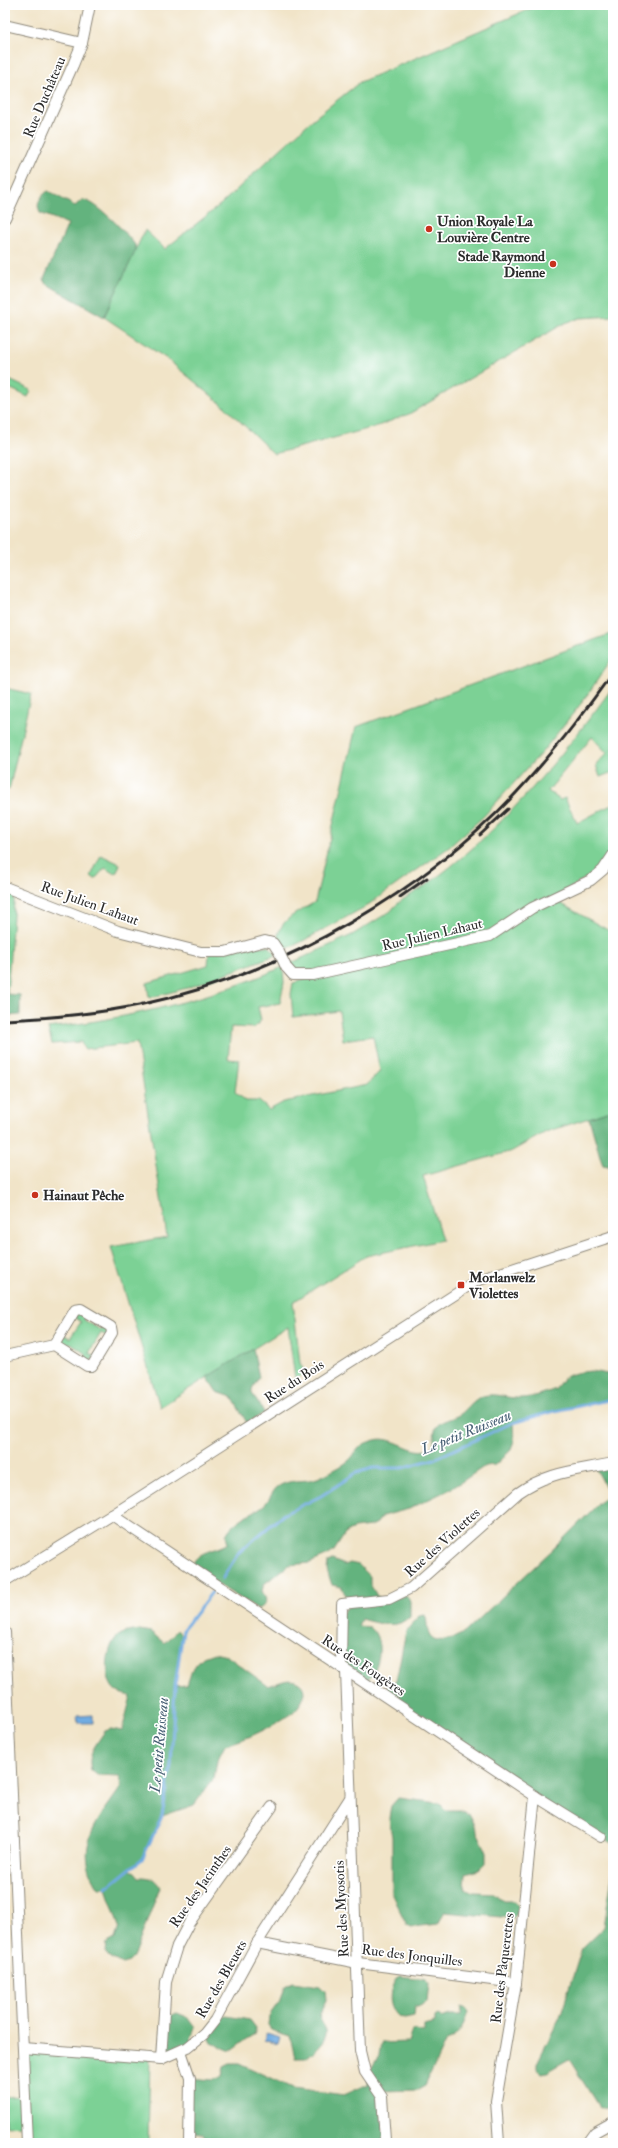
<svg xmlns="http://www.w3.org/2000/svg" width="618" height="2148" viewBox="0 0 618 2148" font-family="'IM FELL Double Pica',serif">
<rect width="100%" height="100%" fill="#fff"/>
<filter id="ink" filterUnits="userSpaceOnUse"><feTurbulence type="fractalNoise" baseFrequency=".025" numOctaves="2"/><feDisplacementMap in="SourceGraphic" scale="8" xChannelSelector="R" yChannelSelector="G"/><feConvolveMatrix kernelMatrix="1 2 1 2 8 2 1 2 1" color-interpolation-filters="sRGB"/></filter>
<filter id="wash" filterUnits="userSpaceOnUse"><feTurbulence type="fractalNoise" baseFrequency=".012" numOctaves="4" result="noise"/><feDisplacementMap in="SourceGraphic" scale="16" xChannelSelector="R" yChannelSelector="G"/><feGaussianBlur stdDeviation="0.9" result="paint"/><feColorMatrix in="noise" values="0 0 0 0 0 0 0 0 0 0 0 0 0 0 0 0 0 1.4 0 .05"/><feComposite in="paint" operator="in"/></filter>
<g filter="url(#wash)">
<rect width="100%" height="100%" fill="#f1e4c8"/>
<g fill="#7bd195" stroke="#537e60">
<polygon points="539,5 613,5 613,316 580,318 565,323 409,414 375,427 274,454 224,406 167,359 104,317 145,230 165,249 221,204 312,120 360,82"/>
<polygon points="5,378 31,390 28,397 5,386"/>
<path d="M 613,633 L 613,657 L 583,701 L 543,751 L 484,816 L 448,848 L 365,907 L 299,943 L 284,950 L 277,947 C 276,920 294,915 315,902 L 356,727 Z"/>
<path d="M 613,687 L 613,772 L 600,777 L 596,765 L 607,753 L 592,737 L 548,791 L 560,800 L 565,798 L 577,823 L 613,804 L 613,843 L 610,850 L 613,856 L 609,863 L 553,899 L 613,933 L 613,1110 L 546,1132 L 512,1151 L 423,1176 L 442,1240 L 366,1256 L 293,1302 L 300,1363 L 305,1373 L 295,1379 L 288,1327 L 160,1407 L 111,1247 L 167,1237 L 137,1043 L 84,1049 L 81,1042 L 52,1044 L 48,1028 C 130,1018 207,1000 283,967 L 284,983 L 280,1003 L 258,1007 L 261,1020 L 254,1028 L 231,1027 L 228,1059 L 239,1060 L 235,1092 L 246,1101 L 259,1101 L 269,1110 L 284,1102 L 367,1085 L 380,1071 L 373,1036 L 343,1040 L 339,1011 L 293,1017 L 291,994 L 293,983 L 304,980 L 312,975 L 297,973 L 289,964 L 352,935 L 391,911 C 398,900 414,894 425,886 C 442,874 459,860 475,846 C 527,799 571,744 613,687 Z"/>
<polygon points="5,688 31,694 9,790 5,789"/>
<polygon points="101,855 120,864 117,872 113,873 105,868 95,879 91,876"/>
<polygon points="5,887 15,890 7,994 5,994"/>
<polygon points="269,946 276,955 187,988 149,998 147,983 208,965 209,953 241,947"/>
<polygon points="78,1313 86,1316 84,1320 101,1330 104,1325 109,1328 107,1336 101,1333 89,1353 94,1356 91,1362 83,1360 87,1354 69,1343 66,1348 60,1342 64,1335 70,1338 81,1322 75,1317"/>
<polygon points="23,2048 150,2058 148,2143 27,2143"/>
<polygon points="21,2096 22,2125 5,2126 5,2097"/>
</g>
<g fill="#64b37e" stroke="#486f54">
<path d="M 48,191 L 75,206 L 82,200 C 93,198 129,235 135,245 L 136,250 L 104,317 L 45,283 L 44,279 L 68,224 L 40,213 C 35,203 41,196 48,191 Z"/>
<polygon points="5,994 20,995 20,1015 5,1016"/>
<polygon points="613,1110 613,1167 603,1165 601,1160 589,1118"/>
<polygon points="253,1349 259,1377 252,1389 252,1393 264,1413 247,1423 232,1397 217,1392 207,1377"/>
<path d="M 591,1371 L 613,1375 L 613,1399 L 555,1411 L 513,1423 L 514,1440 L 511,1450 L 495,1465 L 485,1466 L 454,1487 L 409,1509 L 382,1516 L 377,1523 L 371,1526 L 354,1528 L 347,1531 L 334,1551 L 324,1557 L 310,1563 L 289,1565 L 264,1584 L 262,1591 C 267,1599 268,1605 258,1609 L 191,1568 C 196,1550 214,1552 228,1543 L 226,1535 C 233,1520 251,1515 264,1505 C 270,1500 272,1490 279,1486 C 290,1479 302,1482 314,1479 C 320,1478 342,1466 347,1462 C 359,1452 355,1445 375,1440 C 396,1434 417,1462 434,1445 C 434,1422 437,1424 457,1416 C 464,1414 472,1399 483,1396 C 494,1393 504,1397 514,1398 C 530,1399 542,1394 556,1389 C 564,1373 575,1373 591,1371 Z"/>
<path d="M 613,1463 L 613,1844 L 535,1796 L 384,1692 L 385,1689 L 396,1681 L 406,1631 L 419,1616 L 425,1615 C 428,1621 426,1629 429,1634 C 437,1647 455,1637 464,1633 L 550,1552 L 609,1493 L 595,1467 Z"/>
<path d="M 332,1560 L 345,1565 L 350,1563 L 359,1565 L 370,1576 L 370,1584 L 380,1601 L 406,1596 L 410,1601 L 410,1617 C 397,1630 376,1623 361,1619 L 358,1626 L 370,1627 C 385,1640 380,1668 367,1681 L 346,1671 L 341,1614 L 351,1603 L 346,1597 L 342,1587 L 332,1585 L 327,1570 L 328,1562 Z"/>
<path d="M 140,1630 L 151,1632 L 164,1643 L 177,1630 L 182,1635 L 175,1686 L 187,1685 L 193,1667 L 203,1657 L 214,1653 L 227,1656 L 268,1686 C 276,1684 287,1678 295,1681 C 312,1687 301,1706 292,1713 C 272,1727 248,1739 225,1745 L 217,1761 L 214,1778 L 194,1805 L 162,1816 L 142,1859 L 129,1869 L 135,1872 L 139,1877 C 149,1877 155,1878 160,1887 L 133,1958 L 129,1962 L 122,1964 L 109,1957 L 105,1952 L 106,1944 L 115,1939 L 119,1927 L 106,1888 L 99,1888 C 71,1847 99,1820 121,1787 L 120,1776 L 97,1775 L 91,1770 C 87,1753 96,1745 105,1731 L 111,1729 L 122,1731 L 131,1696 C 126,1695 120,1694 116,1691 C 103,1681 106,1649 116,1638 C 122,1632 132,1631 140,1630 Z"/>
<polygon points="398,1798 439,1803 446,1810 460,1810 469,1815 486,1850 486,1863 479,1870 466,1874 465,1888 473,1892 494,1893 503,1901 515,1901 518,1904 517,1914 513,1918 444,1912 437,1924 412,1927 407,1925 392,1895 392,1837 389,1819 391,1806"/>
<polygon points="613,1870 613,2107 600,2109 569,2059 546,2072 541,2073 537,2069 537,2063 560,2017 582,1948 604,1927"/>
<path d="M 399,1976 L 425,1979 L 429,1983 L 427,2001 L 420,2006 L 415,2006 L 414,2016 L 405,2018 L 398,2017 C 387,2006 388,1987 399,1976 Z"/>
<path d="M 293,1982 L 320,1986 L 325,1991 L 326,2001 L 319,2015 C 320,2021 324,2025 326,2030 C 328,2041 313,2052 306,2058 L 295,2058 L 290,2036 L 271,2030 L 268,2026 L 269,2016 L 281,1999 L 285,1986 Z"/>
<path d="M 461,2006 L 465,2008 L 468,2012 C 464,2025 459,2036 446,2041 L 425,2086 L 418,2090 L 380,2091 L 385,2140 L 440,2143 L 213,2143 L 207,2138 L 204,2133 L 189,2132 L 190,2078 L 213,2080 L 222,2076 L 224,2066 L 230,2063 L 239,2063 L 293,2088 L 344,2095 L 364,2086 L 369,2086 L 370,2070 L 379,2056 L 381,2043 L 409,2042 L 413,2031 L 424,2032 L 424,2026 L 435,2023 L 435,2018 L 438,2016 L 442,2018 L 450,2015 L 460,2015 Z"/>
<polygon points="177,2013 187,2017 195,2028 188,2047 166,2053 168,2017"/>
<polygon points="226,2016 250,2020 256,2028 254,2034 231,2051 212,2043 207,2032 221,2018"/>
</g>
<g fill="#71ace2" stroke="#4e6c86">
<polygon points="93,1715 93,1723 78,1723 77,1716"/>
<polygon points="266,2033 281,2037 279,2044 264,2040"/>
</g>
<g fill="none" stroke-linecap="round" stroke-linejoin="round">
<g stroke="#71ace2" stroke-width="3">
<polyline points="222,1579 239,1552 284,1514 321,1496 356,1473 373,1468 402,1468 434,1459 512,1423 555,1411 613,1399"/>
<polyline points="106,1888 142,1859 162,1816 171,1765 175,1686 183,1630 212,1592"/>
</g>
</g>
</g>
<g filter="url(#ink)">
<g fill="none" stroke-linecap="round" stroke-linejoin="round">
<g stroke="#8e887a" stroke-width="12">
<g id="minor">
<polyline points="5,25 82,43"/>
<polyline points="5,218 73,65 82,43 90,5"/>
<polyline points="5,887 118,931 201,952 225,952 265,941 273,943 279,952"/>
<polyline points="286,967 293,975 312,975 490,936 532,908 591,880 603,870 613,855"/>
<polyline points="5,1356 54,1345 87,1366 92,1366 112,1333 111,1327 81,1309 75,1310 54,1345"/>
<polyline points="112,1515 535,1796 601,1837"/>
<polyline points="5,1581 112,1515 476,1281 613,1236"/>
<polyline points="5,1632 27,2143"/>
<path d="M 341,1667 L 342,1604 L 389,1599 L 411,1588 L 518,1493 C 549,1471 577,1471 613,1463"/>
<polyline points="346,1671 360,2051 365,2072 382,2097 385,2140"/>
<polyline points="257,1943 358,1963 516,1983"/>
<polyline points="23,2048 161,2059 188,2047 204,2034 215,2020 257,1943 350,1798"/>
<polyline points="181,2051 190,2078 189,2143"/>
<polyline points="161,2059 166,1982 177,1946 189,1923 272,1807"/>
<polyline points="499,2143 496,2101 516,1983 535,1796"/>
<polyline points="587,2143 595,2132 613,2122"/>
</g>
</g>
<use href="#minor" stroke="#fff" stroke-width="10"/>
<g stroke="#2b2b2b" stroke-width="3">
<polyline points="480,835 508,809"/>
<polyline points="400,897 427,878"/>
<path d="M 5,1020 C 50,1018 95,1014 139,1005 C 282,975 430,890 527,781 C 558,747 586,710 613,672"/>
</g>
<g stroke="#8e887a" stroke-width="12" stroke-linecap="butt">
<polyline id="minor-bridge" points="279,952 286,967"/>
</g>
<use href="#minor-bridge" stroke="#fff" stroke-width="10"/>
</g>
</g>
<g fill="#c8321e" stroke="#fff" stroke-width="1.5">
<circle cx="429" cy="229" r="4"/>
<circle cx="553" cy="264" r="4"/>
<circle cx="35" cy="1195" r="4"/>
<rect x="457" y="1281" width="8" height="8" rx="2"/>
</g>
<g text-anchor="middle" stroke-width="3.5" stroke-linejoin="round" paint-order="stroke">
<g font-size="14" fill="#2b2b2b" stroke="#fff">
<text transform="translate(44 97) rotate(-67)" y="5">Rue Duchâteau</text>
<text transform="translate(90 903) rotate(20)" y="5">Rue Julien Lahaut</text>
<text transform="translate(432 934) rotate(-13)" y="5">Rue Julien Lahaut</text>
<text transform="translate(294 1381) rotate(-33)" y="5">Rue du Bois</text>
<text transform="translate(442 1542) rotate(-42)" y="5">Rue des Violettes</text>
<text transform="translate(364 1665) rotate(34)" y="5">Rue des Fougères</text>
<text transform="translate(200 1886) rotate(-55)" y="5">Rue des Jacinthes</text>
<text transform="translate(341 1909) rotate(-93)" y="5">Rue des Myosotis</text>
<text transform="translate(412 1955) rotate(7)" y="5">Rue des Jonquilles</text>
<text transform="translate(502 1968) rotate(-83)" y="5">Rue des Pâquerettes</text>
<text transform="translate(221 1979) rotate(-60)" y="5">Rue des Bleuets</text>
</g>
<g font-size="14" font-weight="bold" fill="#2b2b2b" stroke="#fff" text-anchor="start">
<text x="437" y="226">Union Royale La<tspan x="437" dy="16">Louvière Centre</tspan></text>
<text x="545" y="261" text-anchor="end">Stade Raymond<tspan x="545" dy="16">Dienne</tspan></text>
<text x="43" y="1200">Hainaut Pêche</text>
<text x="469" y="1282">Morlanwelz<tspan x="469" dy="16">Violettes</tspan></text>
</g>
<g font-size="15" font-style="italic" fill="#475f74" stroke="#fff">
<text transform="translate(466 1432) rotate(-22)" y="5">Le petit Ruisseau</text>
<text transform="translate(159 1745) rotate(-85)" y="5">Le petit Ruisseau</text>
</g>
</g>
<rect width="618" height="2148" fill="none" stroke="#fff" stroke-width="20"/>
</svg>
